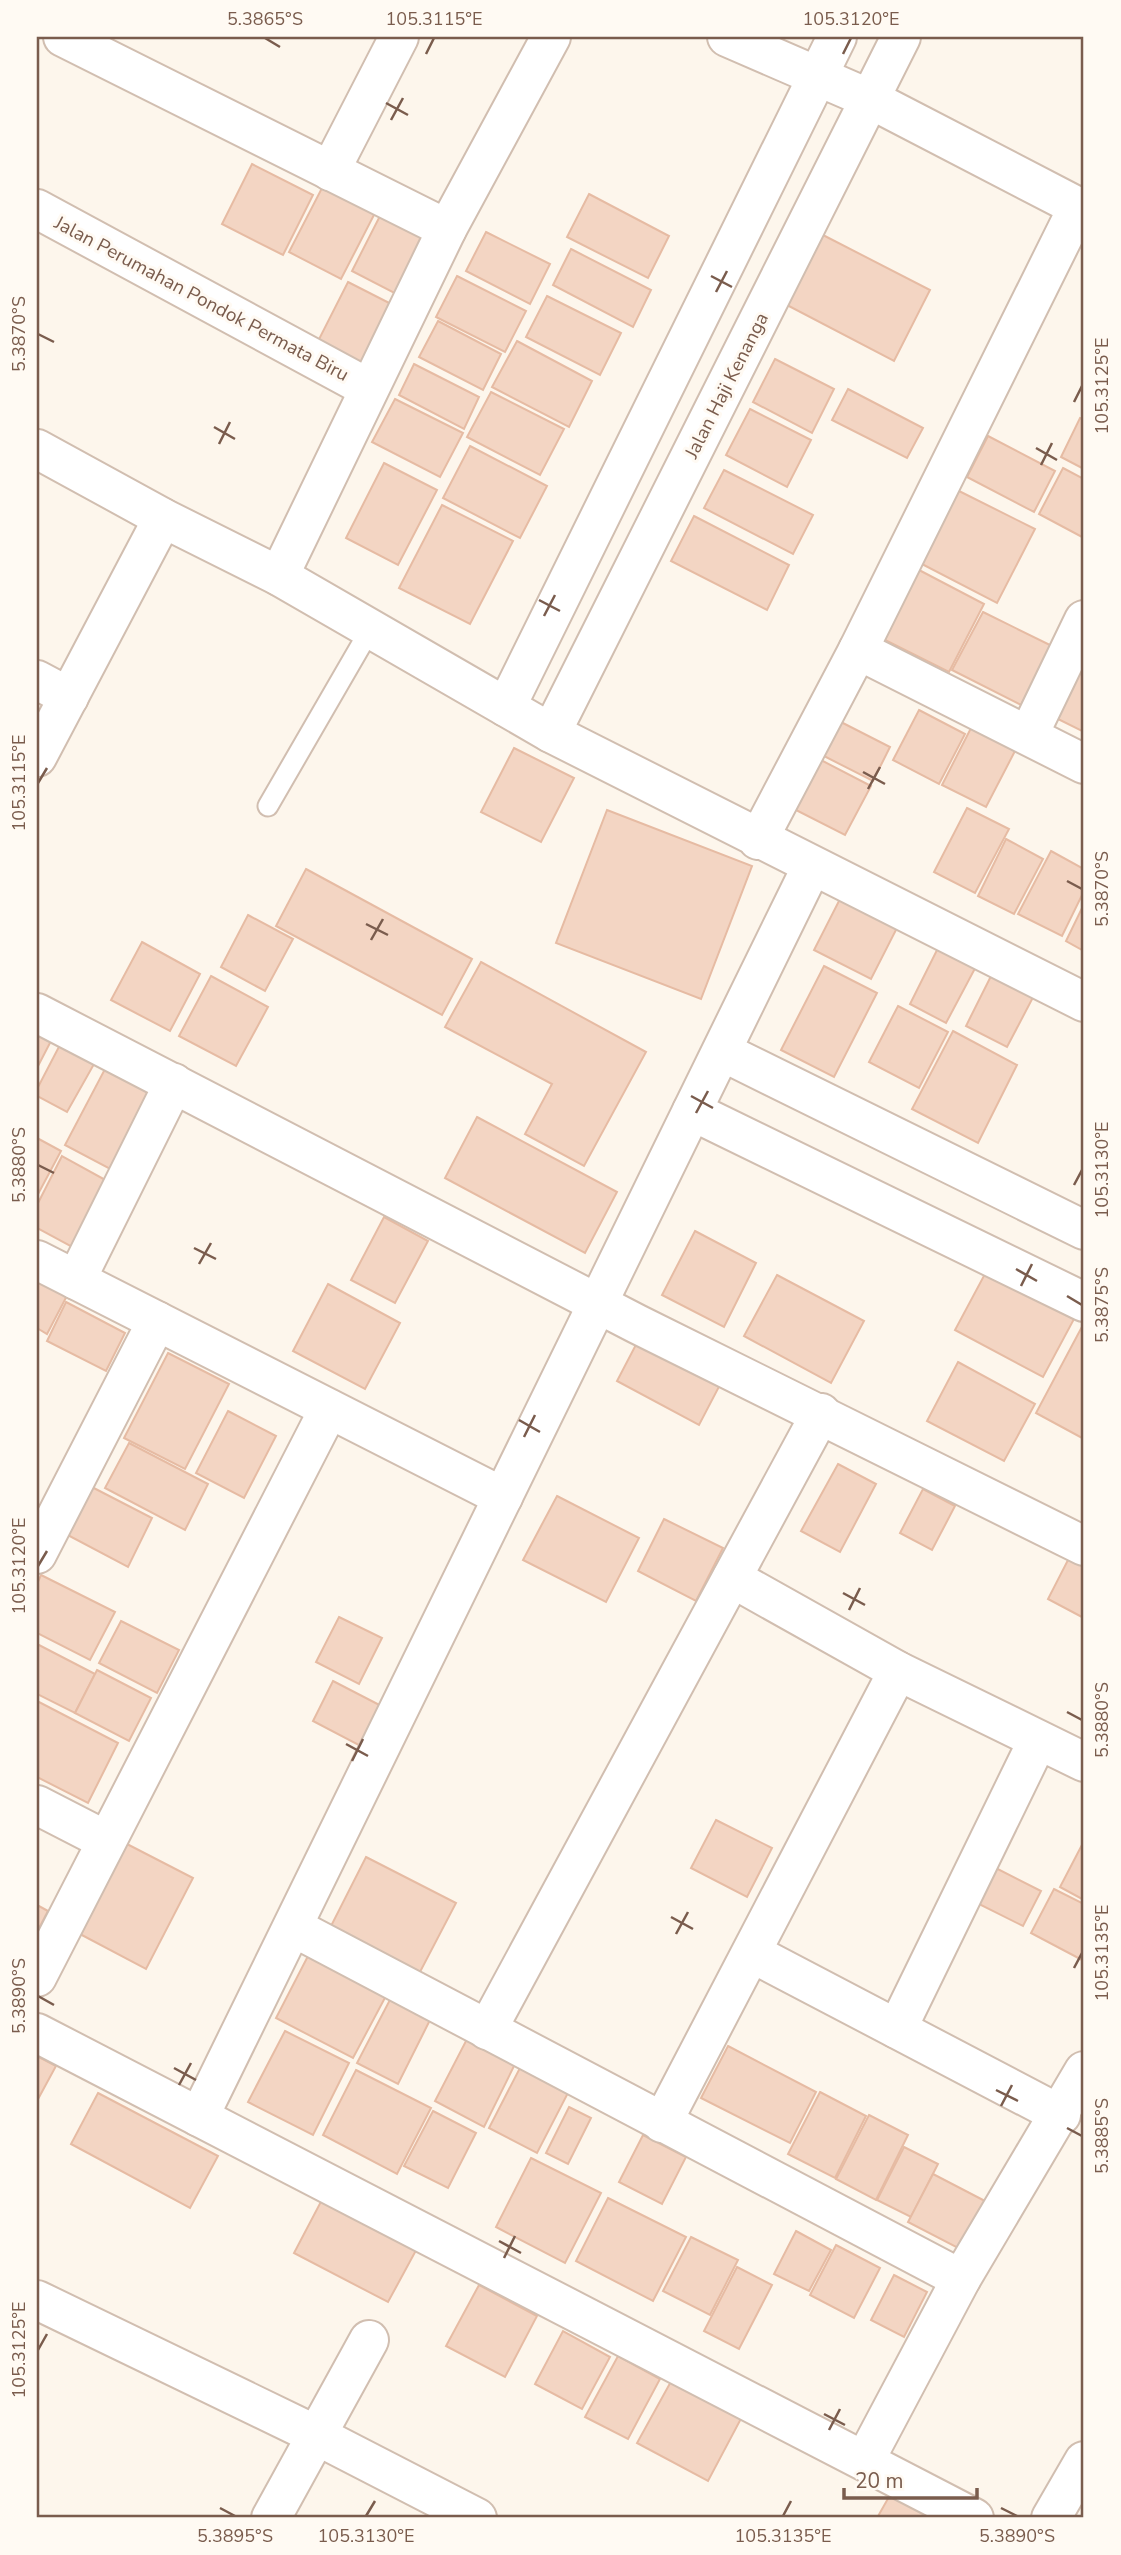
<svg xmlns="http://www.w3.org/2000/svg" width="1121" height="2555" viewBox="0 0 1121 2555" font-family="'Nunito Sans',sans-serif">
<rect width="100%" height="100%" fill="#fdf6ec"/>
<g fill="#f3d5c3" stroke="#e6bba3" stroke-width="2">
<polygon points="252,164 313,195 283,255 222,224"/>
<polygon points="323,186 375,213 341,279 289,252"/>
<polygon points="589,194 669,236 648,278 567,237"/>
<polygon points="384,208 438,236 406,299 352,271"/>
<polygon points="486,232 550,264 530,304 466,271"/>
<polygon points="821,234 930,290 894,361 785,304"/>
<polygon points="571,249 651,290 633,327 553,285"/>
<polygon points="457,276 526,311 505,352 436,317"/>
<polygon points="348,282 401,309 365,378 313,351"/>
<polygon points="547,296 621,333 600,375 526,337"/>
<polygon points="438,321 501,354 483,390 419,357"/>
<polygon points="517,341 592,381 569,427 492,387"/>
<polygon points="775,359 834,389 812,433 753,402"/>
<polygon points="414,364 479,397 464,429 399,395"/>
<polygon points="848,389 923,428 907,458 832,420"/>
<polygon points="491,392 564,429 540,475 467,437"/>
<polygon points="395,399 463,433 440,477 372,442"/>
<polygon points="750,409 811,440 787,487 726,455"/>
<polygon points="1080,418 1084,420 1084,469 1061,457"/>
<polygon points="988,436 1055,471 1034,512 967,477"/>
<polygon points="470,446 547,486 520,538 443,498"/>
<polygon points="384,463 437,490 398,565 346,538"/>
<polygon points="1063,468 1084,479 1084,538 1039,514"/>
<polygon points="724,470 813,515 793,554 704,508"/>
<polygon points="955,489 1035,529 997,603 918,562"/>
<polygon points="442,505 513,541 470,624 399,588"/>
<polygon points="694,516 789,565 767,610 671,561"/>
<polygon points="919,570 984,604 949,672 883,639"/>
<polygon points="983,612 1052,646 1021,705 952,670"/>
<polygon points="1084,663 1084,732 1054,717"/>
<polygon points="919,710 965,734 939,784 893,760"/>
<polygon points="837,720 890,747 873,781 820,754"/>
<polygon points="971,728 1015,751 986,807 942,785"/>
<polygon points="514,748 574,778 541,842 481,812"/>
<polygon points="817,758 871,786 845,835 792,808"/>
<polygon points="967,808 1009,829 975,893 934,872"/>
<polygon points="607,810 752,866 701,999 556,943"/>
<polygon points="1006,839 1043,859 1014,914 978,896"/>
<polygon points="1051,851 1084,869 1084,891 1062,936 1018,914"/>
<polygon points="306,869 472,959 442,1015 276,926"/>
<polygon points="842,895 899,924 871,979 814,950"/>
<polygon points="1084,904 1084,951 1066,941"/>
<polygon points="248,915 293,939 265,991 221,967"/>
<polygon points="942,940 980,959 946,1023 910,1004"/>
<polygon points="142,942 200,974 170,1031 111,1000"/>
<polygon points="481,962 646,1052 584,1166 525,1134 552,1084 445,1027"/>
<polygon points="998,962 1040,984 1007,1047 966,1026"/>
<polygon points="824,966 877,993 834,1077 781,1050"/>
<polygon points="211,976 268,1007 236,1066 179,1036"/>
<polygon points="898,1006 948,1032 919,1088 869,1062"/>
<polygon points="953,1031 1017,1065 978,1143 912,1109"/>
<polygon points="37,1034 51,1041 37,1068"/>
<polygon points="63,1039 98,1057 67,1112 37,1096 37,1089"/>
<polygon points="105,1069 155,1096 114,1171 65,1145"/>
<polygon points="477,1117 617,1192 585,1253 445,1178"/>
<polygon points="37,1138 61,1151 37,1196"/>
<polygon points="62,1156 109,1182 74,1248 37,1228 37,1205"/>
<polygon points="384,1217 428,1241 395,1303 351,1280"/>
<polygon points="695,1231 756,1263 724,1327 662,1295"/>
<polygon points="986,1272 1074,1319 1043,1377 955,1330"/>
<polygon points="37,1273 70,1290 47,1334 37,1328"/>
<polygon points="777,1275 864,1321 831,1383 744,1336"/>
<polygon points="328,1284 400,1323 365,1389 293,1351"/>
<polygon points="66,1302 125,1333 106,1371 47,1341"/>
<polygon points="1084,1323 1084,1439 1036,1413"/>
<polygon points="641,1335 723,1379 699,1425 617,1381"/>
<polygon points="168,1353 229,1384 185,1469 124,1438"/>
<polygon points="958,1362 1035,1404 1004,1461 927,1421"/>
<polygon points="228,1411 276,1436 244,1498 196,1473"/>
<polygon points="129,1443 208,1484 185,1530 105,1488"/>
<polygon points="838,1464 876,1484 840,1552 801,1531"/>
<polygon points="86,1484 152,1518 128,1567 62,1532"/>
<polygon points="923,1489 955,1506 932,1550 900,1533"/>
<polygon points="557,1496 639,1538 606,1602 523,1560"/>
<polygon points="664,1519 723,1548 696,1601 638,1571"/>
<polygon points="1069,1558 1084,1566 1082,1617 1048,1599"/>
<polygon points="41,1575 115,1612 90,1660 37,1633 37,1584"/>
<polygon points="339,1617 382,1638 359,1684 316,1662"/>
<polygon points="121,1621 179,1650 157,1693 99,1663"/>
<polygon points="37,1644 95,1674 75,1713 37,1694"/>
<polygon points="97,1670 151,1698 129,1741 75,1713"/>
<polygon points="333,1681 393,1712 372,1752 313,1721"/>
<polygon points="37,1701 118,1743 88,1803 37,1777"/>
<polygon points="716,1820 772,1848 747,1897 691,1868"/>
<polygon points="1084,1841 1084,1900 1060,1887"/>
<polygon points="125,1843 193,1878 146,1969 78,1933"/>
<polygon points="366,1857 456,1903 420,1972 331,1926"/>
<polygon points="982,1861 1041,1891 1023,1926 963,1896"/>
<polygon points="1054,1889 1084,1904 1084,1961 1031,1933"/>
<polygon points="37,1905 48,1911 37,1932"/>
<polygon points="309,1954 387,1994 353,2058 276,2018"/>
<polygon points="393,1994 433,2014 398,2084 357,2063"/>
<polygon points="285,2031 349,2063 313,2135 248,2102"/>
<polygon points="467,2039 515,2064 484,2127 435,2101"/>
<polygon points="728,2046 816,2092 790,2143 701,2098"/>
<polygon points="37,2056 56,2066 37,2101"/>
<polygon points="522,2064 570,2089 537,2153 489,2128"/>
<polygon points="356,2070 431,2108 397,2174 323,2135"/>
<polygon points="820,2092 866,2116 835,2178 788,2154"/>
<polygon points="98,2093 218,2156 190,2208 71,2144"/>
<polygon points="569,2107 591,2118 568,2164 546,2153"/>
<polygon points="433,2111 476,2133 448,2188 404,2166"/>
<polygon points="869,2115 908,2135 876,2200 836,2179"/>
<polygon points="643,2135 686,2157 662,2204 619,2182"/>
<polygon points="904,2147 938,2164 911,2217 877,2200"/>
<polygon points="531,2158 601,2193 565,2263 496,2227"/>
<polygon points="933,2174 985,2201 960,2249 908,2222"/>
<polygon points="326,2192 420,2243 388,2302 294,2253"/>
<polygon points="608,2198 686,2237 653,2301 576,2261"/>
<polygon points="796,2231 831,2250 809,2291 774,2274"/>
<polygon points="691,2237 738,2260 710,2315 663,2291"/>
<polygon points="836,2245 880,2268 854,2318 810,2295"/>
<polygon points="737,2267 772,2285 739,2349 704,2331"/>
<polygon points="894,2275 927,2292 904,2337 871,2320"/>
<polygon points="479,2285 537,2316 505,2377 446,2346"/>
<polygon points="563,2331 610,2357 582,2409 535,2384"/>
<polygon points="618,2356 660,2379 628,2439 585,2417"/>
<polygon points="674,2376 744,2413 708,2481 637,2443"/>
<polygon points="890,2495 934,2518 877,2518"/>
</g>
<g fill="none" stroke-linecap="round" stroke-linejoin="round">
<g stroke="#d1beb0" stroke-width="23">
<polyline id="service" points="268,806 371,628"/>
</g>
<g stroke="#d1beb0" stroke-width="42">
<g id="minor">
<polyline points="63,37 447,229"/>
<polyline points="727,37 870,99 1084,210"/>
<polyline points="330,171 399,37"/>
<polyline points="37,209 368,388"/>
<polyline points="37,449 163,518 279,576 551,733 1084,1002"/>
<polyline points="279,576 447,229 551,37"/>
<polyline points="858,650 1084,764"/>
<polyline points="37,680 69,697"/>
<polyline points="506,707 837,37"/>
<polyline points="551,733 901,37"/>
<polyline points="1029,734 1084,620"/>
<polyline points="37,757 163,518"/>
<polyline points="758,840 858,650 1078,207"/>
<polyline points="37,1013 637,1324 1084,1546"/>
<polyline points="723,1052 1084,1230"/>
<polyline points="692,1111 1084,1302"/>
<polyline points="37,1260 503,1497"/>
<polyline points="76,1280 174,1083"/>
<polyline points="37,1554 157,1321"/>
<polyline points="732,1578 898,1671 1084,1762"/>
<polyline points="37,1805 105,1840"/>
<polyline points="293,1927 961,2279"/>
<polyline points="752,1953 1061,2115"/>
<polyline points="37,1977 329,1409"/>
<polyline points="897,2029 1038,1740"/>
<polyline points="487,2030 821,1413"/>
<polyline points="37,2033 974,2518"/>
<polyline points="199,2117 812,866"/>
<polyline points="662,2123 898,1671"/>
<polyline points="37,2300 314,2434 477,2518"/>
<polyline points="865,2460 961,2279 1084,2071"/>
<polyline points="271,2518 369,2340"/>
<polyline points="1051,2518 1084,2461"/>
</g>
</g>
<use href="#service" stroke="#fff" stroke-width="19"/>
<use href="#minor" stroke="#fff" stroke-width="38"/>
</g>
<path fill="none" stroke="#7a5c4d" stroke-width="2.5" d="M 265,38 L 280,47M 426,54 L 434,38M 843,54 L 851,38M 386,103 L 408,115M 391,120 L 403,98M 711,276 L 732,287M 716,292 L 727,271M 38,334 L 54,342M 1074,402 L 1082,386M 214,427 L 235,439M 219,444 L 230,422M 1036,448 L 1057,460M 1041,465 L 1052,443M 539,600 L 560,611M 544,616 L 555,595M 863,772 L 885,784M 38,783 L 47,768M 868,789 L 880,767M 1067,881 L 1082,889M 366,924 L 388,935M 371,940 L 383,919M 691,1096 L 713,1108M 696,1113 L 708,1091M 38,1165 L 54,1173M 1074,1185 L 1082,1170M 194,1248 L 216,1259M 199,1264 L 211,1243M 1016,1269 L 1037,1281M 1021,1286 L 1032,1264M 1067,1296 L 1082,1305M 519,1420 L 540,1432M 524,1437 L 535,1415M 38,1566 L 47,1551M 843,1593 L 865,1605M 849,1610 L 860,1588M 1067,1712 L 1082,1720M 346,1744 L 368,1756M 352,1761 L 363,1739M 671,1917 L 693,1929M 676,1934 L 688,1912M 1074,1968 L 1082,1953M 38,1996 L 54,2005M 174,2068 L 196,2080M 179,2085 L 191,2063M 996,2090 L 1018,2101M 1001,2106 L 1012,2085M 1067,2128 L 1082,2136M 499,2241 L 521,2253M 504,2258 L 515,2236M 38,2350 L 47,2334M 824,2414 L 845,2425M 829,2430 L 840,2409M 220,2508 L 235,2516M 1001,2508 L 1017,2516M 366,2516 L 375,2501M 783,2516 L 791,2501"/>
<g text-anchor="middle" stroke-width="6" stroke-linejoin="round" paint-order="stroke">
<g font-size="19" fill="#7a5c4d" stroke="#fffaf3">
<text transform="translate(202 298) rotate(28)" y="7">Jalan Perumahan Pondok Permata Biru</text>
<text transform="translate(726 385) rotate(-63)" y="7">Jalan Haji Kenanga</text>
</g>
</g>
<rect width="1121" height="2555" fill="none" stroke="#fffaf3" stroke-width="77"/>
<path d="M844 2488v10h133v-10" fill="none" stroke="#7a5c4d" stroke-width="3.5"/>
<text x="855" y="2488" font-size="21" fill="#7a5c4d" stroke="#fffaf3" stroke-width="5" paint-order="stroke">20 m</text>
<rect x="38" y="38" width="1044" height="2478" fill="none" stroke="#7a5c4d" stroke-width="2.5"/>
<g font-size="18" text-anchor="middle" fill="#7a5c4d">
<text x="265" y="25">5.3865°S</text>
<text x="434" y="25">105.3115°E</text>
<text x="851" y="25">105.3120°E</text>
<text transform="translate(19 334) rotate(-90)" y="6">5.3870°S</text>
<text transform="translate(1102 386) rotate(-90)" y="6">105.3125°E</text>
<text transform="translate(19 783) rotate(-90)" y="6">105.3115°E</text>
<text transform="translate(1102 889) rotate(-90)" y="6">5.3870°S</text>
<text transform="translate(19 1165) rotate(-90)" y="6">5.3880°S</text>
<text transform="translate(1102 1170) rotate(-90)" y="6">105.3130°E</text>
<text transform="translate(1102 1305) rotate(-90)" y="6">5.3875°S</text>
<text transform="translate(19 1566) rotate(-90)" y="6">105.3120°E</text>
<text transform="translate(1102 1720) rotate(-90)" y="6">5.3880°S</text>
<text transform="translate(1102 1953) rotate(-90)" y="6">105.3135°E</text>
<text transform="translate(19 1996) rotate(-90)" y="6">5.3890°S</text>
<text transform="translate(1102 2136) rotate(-90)" y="6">5.3885°S</text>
<text transform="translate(19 2350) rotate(-90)" y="6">105.3125°E</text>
<text x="235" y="2542">5.3895°S</text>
<text x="366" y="2542">105.3130°E</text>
<text x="783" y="2542">105.3135°E</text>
<text x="1017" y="2542">5.3890°S</text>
</g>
</svg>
